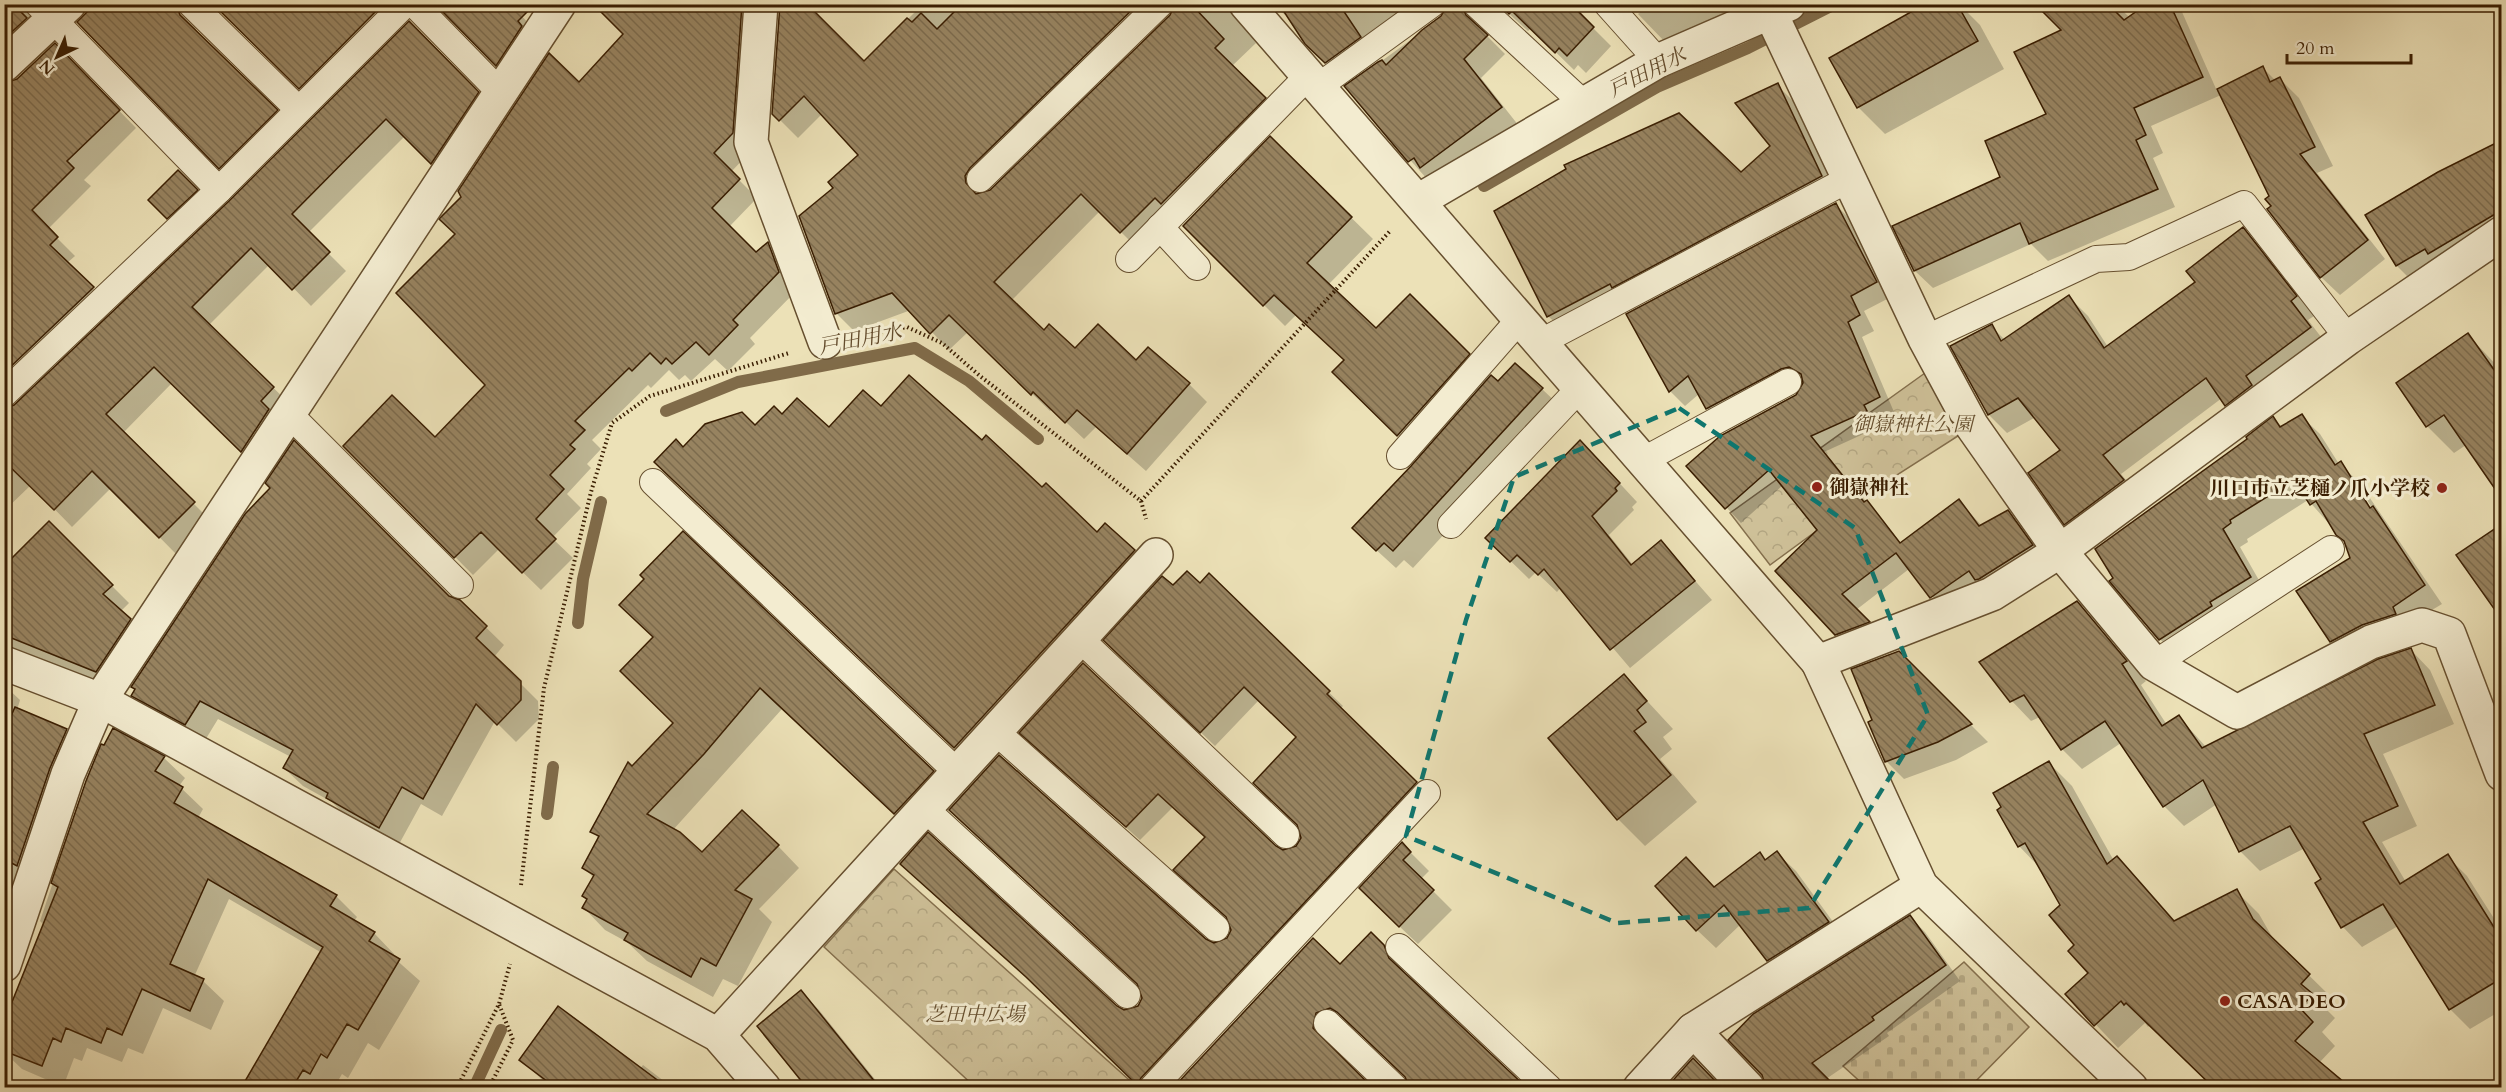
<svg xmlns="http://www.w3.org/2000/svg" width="2506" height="1092" viewBox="0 0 2506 1092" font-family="Cardo,'Noto Serif JP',serif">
<defs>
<pattern id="cemetery-stones" width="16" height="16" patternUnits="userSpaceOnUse" patternTransform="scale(1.5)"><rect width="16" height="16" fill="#cec098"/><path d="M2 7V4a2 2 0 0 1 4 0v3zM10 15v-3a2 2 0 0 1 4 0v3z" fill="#b2a581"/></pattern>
<pattern id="park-crowns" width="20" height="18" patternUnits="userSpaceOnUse" patternTransform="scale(1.5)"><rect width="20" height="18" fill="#cec098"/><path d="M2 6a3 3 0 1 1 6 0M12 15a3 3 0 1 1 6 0" fill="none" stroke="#b2a581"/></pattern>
<pattern id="building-back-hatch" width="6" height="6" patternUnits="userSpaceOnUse" patternTransform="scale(1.5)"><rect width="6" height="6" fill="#978360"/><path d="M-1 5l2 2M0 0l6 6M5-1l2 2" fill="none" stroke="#7c6b4d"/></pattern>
</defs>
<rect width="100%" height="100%" fill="#ece1b7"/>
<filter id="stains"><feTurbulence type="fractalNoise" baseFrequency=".00333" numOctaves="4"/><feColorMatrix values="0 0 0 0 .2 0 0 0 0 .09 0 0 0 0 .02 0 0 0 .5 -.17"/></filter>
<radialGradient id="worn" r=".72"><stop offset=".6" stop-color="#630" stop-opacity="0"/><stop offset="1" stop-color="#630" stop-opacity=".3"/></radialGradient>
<polygon fill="url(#cemetery-stones)" stroke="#846f4d" stroke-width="1.5" points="1964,962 2029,1027 1970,1087 1866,1087 1843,1066"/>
<g fill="url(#park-crowns)" stroke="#846f4d" stroke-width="1.5">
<polygon points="1925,373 1958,436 1867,494 1770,565 1730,513"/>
<polygon points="894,869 1137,1087 975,1087 824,947"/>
</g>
<g fill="#0003" fill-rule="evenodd">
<polygon points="4,4 81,4 4,76"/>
<polygon points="89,4 515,4 520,14 539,35 514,82 443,10 436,7 419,7 318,105 221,11 213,7 204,7 193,19 197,33 294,129 238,185 79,22 89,9"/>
<polygon points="595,4 772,4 750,152 731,172 757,198 729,227 756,254 768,244 786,262 796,291 750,338 755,344 728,371 715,359 691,381 685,375 679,380 669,370 651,388 648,385 592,440 601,449 587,464 591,468 567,494 581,508 552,538 573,558 541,590 499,549 473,575 345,446 435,439 487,385 457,235 579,84 625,34"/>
<path d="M 808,4 L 864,63 L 923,4 L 1258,4 L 1245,26 L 1256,43 L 1232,66 L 1283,117 L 1139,250 L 1100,211 L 1011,301 L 1044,332 L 1075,350 L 1136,362 L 1189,384 L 1207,402 L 1146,471 L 1096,427 L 1084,439 L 1052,409 L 1050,411 L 968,332 L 949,350 L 911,310 L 854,331 L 836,313 L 835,188 L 860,155 L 822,114 L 798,138 L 773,113 L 781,5 ZM 1176,9 L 1172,16 L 985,194 L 987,186 L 1168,10 Z"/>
<polygon points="1272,4 1569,4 1611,46 1586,73 1578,65 1574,70 1531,28 1528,31 1505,10 1498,7 1483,11 1479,19 1479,28 1505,54 1481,78 1519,126 1427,179 1346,87 1442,17 1446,8 1344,80 1307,43 1286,13 1285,15"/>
<polygon points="1649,4 1740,4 1716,17 1721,23 1666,43 1638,14"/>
<polygon points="1928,4 1959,4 1980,25 2004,69 1885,134 1858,107"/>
<polygon points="2037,4 2116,4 2130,18 2150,4 2175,4 2182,12 2217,91 2263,68 2276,81 2280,79 2299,98 2333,166 2317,173 2385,259 2340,295 2321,277 2273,206 2271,197 2221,95 2151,126 2163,153 2153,158 2175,207 2048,261 2031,244 1933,288 1915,271 2002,177 2048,115 2063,30"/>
<polygon points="409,23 495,111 450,180 405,136 308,233 346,271 311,306 270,264 209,325 291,405 259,468 172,383 123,433 211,521 177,555 111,488 72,527 31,485 4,511 4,84 9,85 55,45 136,128 84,180 91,186 48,229 75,256 67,263 111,306 11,401 7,408 15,406 230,202"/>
<polygon points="1777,85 1795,103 1838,194 1566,333 1548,316 1568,170 1741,174 1772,146"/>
<polygon points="1270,138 1373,239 1328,285 1376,330 1410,297 1498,383 1542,389 1561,407 1413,568 1404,560 1396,568 1373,547 1422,459 1334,372 1345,361 1296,315 1285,326 1185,226"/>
<polygon points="2502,139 2502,235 2414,283 2397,266 2367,216 2496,145 2495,142"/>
<polygon points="178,172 206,200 177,227 150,200"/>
<polygon points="1836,205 1851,220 1891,297 1864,311 1874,331 1862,337 1894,412 1878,420 1881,426 1824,452 1902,544 1959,501 1982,526 2008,512 2023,527 2046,560 1946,612 1909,569 1856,610 1883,637 1851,649 1836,634 1819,530 1783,485 1741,523 1688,466 1797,396 1803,390 1803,383 1797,383 1722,423 1707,408 1699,394 1685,406 1670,391"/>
<polygon points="2243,229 2261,248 2314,316 2308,320 2328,346 2245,423 2222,398 2121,474 2142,499 2084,542 2065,524 2062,451 2036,417 2007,433 1989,415 1991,326 2005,340 2069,297 2088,316 2108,347 2197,283"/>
<polygon points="2468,335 2502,371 2502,496 2466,445 2454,453 2427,426"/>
<polygon points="881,408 982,442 1097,534 1105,525 1155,573 976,768 677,483 684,449 755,427 782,416 829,430"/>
<path d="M 2301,416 L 2320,434 L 2339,464 L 2359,482 L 2442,604 L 2349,660 L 2331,641 L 2352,558 L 2346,543 L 2308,500 L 2247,539 L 2248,542 L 2240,547 L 2268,596 L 2178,658 L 2160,639 L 2249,439 L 2273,418 L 2282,427 ZM 2352,482 L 2356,482 L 2375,513 L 2373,515 Z"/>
<polygon points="1598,460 1637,502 1632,507 1634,510 1609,535 1633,565 1661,542 1712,600 1630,668 1561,587 1557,592 1536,572 1529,579 1487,538"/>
<polygon points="49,523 129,603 120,612 147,638 114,689 4,645 4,560 8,565"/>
<polygon points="1209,576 1343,706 1340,709 1429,797 1141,1088 1042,991 1131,1011 1205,941 1220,944 1229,938 1232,924 1207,838 1173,807 1140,840 1035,746 1083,665 1275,847 1290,851 1299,846 1302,831 1297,737 1259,700 1215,746 1119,654 1173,587 1200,585"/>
<polygon points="449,597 459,601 504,645 494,657 538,701 539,719 516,742 495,721 442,816 421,804 398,846 346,816 332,802 303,786 284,768 291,757 218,719 204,742 152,714 133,695"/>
<polygon points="2077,603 2146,681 2141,685 2167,725 2179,717 2207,748 2411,650 2430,670 2454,724 2383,754 2417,826 2382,842 2406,882 2447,856 2467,876 2502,931 2502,1010 2470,1029 2450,1009 2398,926 2362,947 2343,927 2324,880 2305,848 2260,871 2240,851 2217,804 2184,826 2164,806 2121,743 2082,769 2062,749 2040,717 2031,721 2012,701 1982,663"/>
<polygon points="642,626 933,772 954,793 916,835 782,709 673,830 702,854 778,846 799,868 759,909 772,922 738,986 723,979 713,997 647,961 627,942 605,930 584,908 594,878 584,868 599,839 592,831 632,768 675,724 654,637"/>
<polygon points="1898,652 1988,742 1956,760 1904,779 1886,761 1874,721"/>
<polygon points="1624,676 1673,729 1663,737 1672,749 1660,759 1697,802 1645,846 1618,819"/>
<polygon points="4,685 20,700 17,710 66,731 81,746 4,965"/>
<polygon points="113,730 164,758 185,778 179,786 203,809 198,818 336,896 357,917 354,921 374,933 394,954 393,957 420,981 379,1050 368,1043 348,1078 342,1074 334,1088 257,1088 322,953 229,899 194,977 203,981 224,1001 211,1030 163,1008 143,1054 128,1048 122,1062 87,1048 82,1061 74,1058 65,1082 52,1082 22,1069 4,1052 4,1026 43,924 40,921 87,781"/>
<polygon points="2049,763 2072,786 2114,861 2117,858 2140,881 2176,922 2236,891 2259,914 2275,942 2332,998 2324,1007 2335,1018 2322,1032 2335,1046 2319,1063 2150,1025 2148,1027 2145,1023 2118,1048 2067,994 2090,973 2062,906 2040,868 2019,846"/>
<polygon points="1402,844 1429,871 1421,879 1452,910 1418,944 1379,907"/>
<polygon points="1777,853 1796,871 1847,941 1787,979 1769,960 1741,924 1716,948 1697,930 1759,854 1766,861"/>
<polygon points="1910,917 1925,932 1960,981 1887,1033 1889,1036 1826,1079 1768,1083 1730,1040"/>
<polygon points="1371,934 1401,964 1405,976 1407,1078 1357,1029 1349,1025 1334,1029 1329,1038 1333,1052 1175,1088 1340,966"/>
<polygon points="801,992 819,1010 882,1088 809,1088"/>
<polygon points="521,1060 640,1069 643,1065 673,1088 551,1088"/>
<polygon points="953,1082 959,1088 947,1088"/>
</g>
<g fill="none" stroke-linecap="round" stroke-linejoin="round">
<g stroke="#806b49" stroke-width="12">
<polyline points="1484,186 1657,87 1748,48 1835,4"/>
<polyline points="666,411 738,382 915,348 969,381 1038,439"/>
<polyline points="578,623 583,579 601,502"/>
<polyline points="547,814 553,767"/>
<polyline points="474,1088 501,1030"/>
</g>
</g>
<g fill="url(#building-back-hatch)" stroke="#3a1e02" stroke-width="1.5">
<polygon points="4,4 13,4 27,18 4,39"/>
<polygon points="95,4 176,4 180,15 278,110 219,169 77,22"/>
<polygon points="213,4 383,4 299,89"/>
<polygon points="435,4 535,4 518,21 522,26 496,66"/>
<polygon points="593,4 742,4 733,133 714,153 740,179 712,208 756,252 768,242 779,272 733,320 738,325 709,355 696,342 672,364 666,358 661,364 650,353 632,371 629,368 575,421 585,430 570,445 575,449 550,475 564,489 536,519 556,539 522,573 481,532 454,558 343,446 392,395 435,437 485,385 396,293 455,234 439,219 461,197 458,191 549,53 579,82 623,34"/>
<polygon points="780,4 807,4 864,61 907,18 912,22 921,13 937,29 962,4 1138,4 970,168 965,176 966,183 976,194 990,190 1170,15 1175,4 1191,4 1224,39 1215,48 1266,98 1161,204 1155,198 1120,233 1081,194 994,282 1044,330 1049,324 1075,348 1098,324 1136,360 1148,347 1190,383 1127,454 1077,410 1065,423 1033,392 1031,395 949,315 930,334 892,293 835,314 799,216 833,188 828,182 858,155 804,96 779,121 772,114"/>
<polygon points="1279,4 1339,4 1361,37 1325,63 1305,44"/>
<polygon points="1448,4 1461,4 1466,15 1488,35 1464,59 1502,107 1420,168 1414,158 1408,162 1344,86 1378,62 1382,60 1386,65 1422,30 1441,16"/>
<polygon points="1499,4 1571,4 1594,27 1567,56 1559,48 1555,53 1512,11 1509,14"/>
<polygon points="1925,4 1957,4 1978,41 1857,108 1829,58"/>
<polygon points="2035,4 2108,4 2124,20 2147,4 2170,4 2203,77 2134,108 2146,135 2136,140 2158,189 2029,244 2020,223 1914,271 1892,226 2000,177 1985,141 2046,114 2014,52 2061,30"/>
<polygon points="409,21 479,92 431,164 386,119 292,214 330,252 292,290 251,248 192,307 274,387 261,401 269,409 241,452 154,367 106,414 195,502 159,538 92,471 54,510 4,461 4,409 14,405 229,201"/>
<polygon points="55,43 120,110 67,161 74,168 32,210 58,237 50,245 94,287 4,373 4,83 17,79"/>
<polygon points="2263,66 2270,82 2280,77 2315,147 2300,154 2368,240 2320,278 2267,209 2271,206 2265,199 2269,196 2217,89"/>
<polygon points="1778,83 1822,176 1612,288 1610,284 1547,317 1494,211 1566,169 1564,165 1679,113 1741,172 1770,146 1735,103"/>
<polygon points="1270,136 1352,217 1307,263 1376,328 1410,294 1470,354 1397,436 1332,372 1344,360 1274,295 1263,306 1183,226"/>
<polygon points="2502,140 2502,210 2428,254 2425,249 2396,266 2365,215 2438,172"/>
<polygon points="178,170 198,190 167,219 148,200"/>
<polygon points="1836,203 1877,282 1851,296 1860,315 1848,322 1880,397 1864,405 1867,411 1811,436 1864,502 1867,500 1900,543 1959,499 1979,526 2008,510 2033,545 1979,579 1975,580 1969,571 1930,598 1896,553 1842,594 1870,622 1835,635 1775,571 1817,530 1769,470 1725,509 1686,466 1720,436 1796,395 1803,383 1801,374 1789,367 1781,369 1706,409 1688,376 1669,392 1626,314"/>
<polygon points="2243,227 2297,296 2291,301 2311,327 2246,376 2252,385 2225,406 2206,378 2103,455 2124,480 2064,525 2028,473 2060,450 2018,398 1988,415 1950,346 1992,324 2001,341 2069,295 2104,348 2195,282 2186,271"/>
<polygon points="2468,333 2502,381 2502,499 2444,415 2426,427 2396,383"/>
<polygon points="1515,363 1543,388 1393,551 1384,543 1376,551 1352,528 1411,466 1491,375 1498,381"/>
<polygon points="909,375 982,440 986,435 1042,487 1046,483 1097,532 1105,523 1135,550 954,748 654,462 676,439 683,447 705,424 742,412 755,425 774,406 782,414 797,398 829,427 863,390 881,406"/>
<polygon points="2302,414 2335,465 2341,461 2370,508 2373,506 2425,585 2393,607 2396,614 2362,625 2330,642 2296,591 2350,558 2344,541 2336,535 2316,501 2310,505 2294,480 2230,520 2231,523 2223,529 2251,577 2210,602 2212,606 2159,640 2109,581 2113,578 2095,549 2247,439 2246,437 2273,416 2280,427"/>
<polygon points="294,440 449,596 460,600 487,626 476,638 521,681 521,700 497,725 476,704 423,799 402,787 379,828 326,798 328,793 283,768 293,750 200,701 185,725 131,696 135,689 131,687 245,514 270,488 265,483"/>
<polygon points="1580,440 1620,483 1615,488 1617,491 1592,516 1631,565 1661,540 1695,581 1610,650 1544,569 1538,575 1517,555 1510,562 1485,538"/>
<polygon points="49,521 113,585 103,594 131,619 96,672 4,635 4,575 12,558"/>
<polygon points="2502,524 2502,620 2456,555"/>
<polygon points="683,531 934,771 894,814 760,688 704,754 647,814 680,832 702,852 742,810 779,845 735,890 752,899 716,966 701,958 691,977 624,940 628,933 582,908 587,899 582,896 594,875 582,868 599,836 590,832 628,762 632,766 673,723 620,671 653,637 619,605 644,579 640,575"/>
<polygon points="1187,571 1200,583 1209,573 1330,691 1327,694 1417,782 1141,1078 1137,1085 1026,977 900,864 928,832 1117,1006 1124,1010 1138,1006 1142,998 1137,984 949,810 999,755 1206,939 1214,943 1227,938 1231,930 1226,917 1173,870 1205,837 1158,794 1126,827 1019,733 1083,663 1276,846 1283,850 1296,846 1301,838 1297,825 1253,783 1296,737 1244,687 1200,733 1103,640 1162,576 1173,585"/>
<polygon points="2077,601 2127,661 2122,664 2162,726 2179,715 2202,748 2378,659 2411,648 2435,705 2364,734 2398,806 2363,822 2400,884 2448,854 2502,940 2502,978 2449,1010 2383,904 2341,928 2315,883 2321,879 2290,826 2239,852 2203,780 2163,807 2105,721 2061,750 2024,695 2010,702 1979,662"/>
<polygon points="1899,651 1972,724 1938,742 1885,762 1868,722 1872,720 1851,669"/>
<polygon points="1624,674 1647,701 1637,710 1646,722 1634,731 1671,775 1617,820 1548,738"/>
<polygon points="15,707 67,729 50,768 17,866 4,859 4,732"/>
<polygon points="113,728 165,756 155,771 183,787 174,803 337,895 330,906 375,932 369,941 400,959 358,1030 347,1024 327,1058 321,1054 310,1074 303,1070 292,1088 241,1088 323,947 208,879 170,964 204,979 190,1011 142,989 122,1035 107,1028 101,1043 66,1028 61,1042 53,1038 42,1066 4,1051 4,1022 58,887 51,883 86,781 101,744 104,745"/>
<polygon points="2049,761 2107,864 2117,856 2174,921 2237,889 2253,919 2310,974 2301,984 2313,994 2300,1008 2313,1022 2295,1041 2351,1088 2214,1088 2126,1003 2124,1005 2121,1001 2094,1026 2065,994 2088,973 2068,951 2074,945 2049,915 2060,905 2025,843 2018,847 1997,810 2001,807 1993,793"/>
<polygon points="1402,842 1411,852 1403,860 1434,890 1399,927 1359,888"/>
<polygon points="1777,851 1829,922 1767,961 1724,905 1696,931 1655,886 1686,857 1714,887 1760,852 1765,860"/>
<polygon points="1910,915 1946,965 1872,1017 1874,1020 1812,1063 1837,1088 1766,1088 1762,1075 1728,1040 1753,1014"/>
<polygon points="1371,932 1384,945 1389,958 1527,1088 1410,1088 1405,1077 1337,1012 1330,1008 1316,1013 1313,1028 1373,1088 1173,1088 1313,938 1340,964"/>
<polygon points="801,990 880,1088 807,1088 757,1026"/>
<polygon points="558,1006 668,1088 556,1088 519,1060"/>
<polygon points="1693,1058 1722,1088 1666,1088"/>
</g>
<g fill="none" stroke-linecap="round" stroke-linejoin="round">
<g stroke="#664f2f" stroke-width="28">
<g id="service">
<polyline points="38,4 219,190"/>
<polyline points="191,4 298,109"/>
<polyline points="414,4 499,91"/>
<polyline points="1476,4 1584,104"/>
<polyline points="1607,4 1658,61"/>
<polyline points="1319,86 1432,4"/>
<polyline points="980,179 1160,4"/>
<polyline points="1160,227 1197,267"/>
<polyline points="1129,259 1309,75"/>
<polyline points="1925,339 2096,259 2129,257 2244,204 2348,338"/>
<polyline points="1541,342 1849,179"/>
<polyline points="4,394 219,190 405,4"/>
<polyline points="288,413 460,585"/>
<polyline points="1400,456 1519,320"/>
<polyline points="1642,461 1788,382"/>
<polyline points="653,482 956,771"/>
<polyline points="1451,525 1579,389"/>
<polyline points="1079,638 1286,835"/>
<polyline points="2154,664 2331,549"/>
<polyline points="994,730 1216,928"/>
<polyline points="923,807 1127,995"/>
<polyline points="1399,947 1549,1088"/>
<polyline points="1327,1023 1395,1088"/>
<polyline points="1152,1088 1427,793"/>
</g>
</g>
<g stroke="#664f2f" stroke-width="36">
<g id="minor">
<polyline points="761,4 751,142 825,342"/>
<polyline points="1771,14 1925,339 1972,426 2060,551 2154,664 2237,712 2371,642 2422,625 2449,634 2502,774"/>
<polyline points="4,65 69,4"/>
<polyline points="1418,201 1658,61 1789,4"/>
<polyline points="4,965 68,774 100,700 559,4"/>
<polyline points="1693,1030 1748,1088"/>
<polyline points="718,1035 1156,555"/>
<polyline points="1640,1088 1693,1030 1921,886"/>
<polyline points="2131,1088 1921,886 1818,662 1992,594 2060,551 2348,338 2502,233"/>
</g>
</g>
<g stroke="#664f2f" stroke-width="36">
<g id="tertiary">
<polyline points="1246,4 1818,662"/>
<polyline points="4,663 100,700 718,1035 764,1088"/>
</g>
</g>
<g stroke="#3a1e02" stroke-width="4" stroke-dasharray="1.5 3" stroke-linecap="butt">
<polyline points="863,335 907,327 942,343 980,376 1141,501 1391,230"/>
<polyline points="1141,501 1146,519"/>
<polyline points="521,885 544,688 591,492 612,423 650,396 789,353"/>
<polyline points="457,1088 499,1004 510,964"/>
<polyline points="489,1088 513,1040 499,1004"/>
</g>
<use href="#service" stroke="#f3ecd0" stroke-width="26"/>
<use href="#minor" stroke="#f3ecd0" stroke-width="33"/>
<use href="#tertiary" stroke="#f3ecd0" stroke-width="33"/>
</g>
<path fill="none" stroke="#0f766e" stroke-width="4.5" stroke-dasharray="12 8" stroke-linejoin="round" d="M 1679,408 L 1855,528 L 1928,715 L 1809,908 L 1617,923 L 1406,836 L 1466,620 L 1514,477 Z"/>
<g fill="#8f2418" stroke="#f3ecd0" stroke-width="2">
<circle cx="1817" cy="487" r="6"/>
<circle cx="2442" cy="488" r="6"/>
<circle cx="2225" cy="1001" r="6"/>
</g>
<g text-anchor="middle" stroke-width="6" stroke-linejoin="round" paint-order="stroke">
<g font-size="20" font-style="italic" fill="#664f2f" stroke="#f3ecd0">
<text x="1913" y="431">御嶽神社公園</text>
<text x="975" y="1021">芝田中広場</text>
</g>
<g font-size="20" font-weight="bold" fill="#3a1e02" stroke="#f3ecd0" text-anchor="start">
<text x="1829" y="494">御嶽神社</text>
<text x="2430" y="495" text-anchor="end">川口市立芝樋ノ爪小学校</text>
<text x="2237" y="1008">CASA DEO</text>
</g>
<g font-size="21" font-style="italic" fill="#634b2c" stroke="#f3ecd0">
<text transform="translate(1647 72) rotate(-27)" y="7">戸田用水</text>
<text transform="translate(860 339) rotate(-11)" y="7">戸田用水</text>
</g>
</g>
<rect width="2506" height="1092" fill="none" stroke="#ece1b7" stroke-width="24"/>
<rect x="6" y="6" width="2494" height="1080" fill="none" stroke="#3a1e02" stroke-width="3"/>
<rect x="12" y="12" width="2482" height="1068" fill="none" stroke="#3a1e02" stroke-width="1.5"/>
<g transform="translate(57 57) rotate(224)" stroke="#f3ecd0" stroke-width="4.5" paint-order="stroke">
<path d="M0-4.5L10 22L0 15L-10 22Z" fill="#3a1e02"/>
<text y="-9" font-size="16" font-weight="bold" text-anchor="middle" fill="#3a1e02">N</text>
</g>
<path d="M2287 54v9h124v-9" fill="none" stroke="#3a1e02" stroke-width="3"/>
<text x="2296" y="54" font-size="18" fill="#3a1e02" stroke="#f3ecd0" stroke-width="4.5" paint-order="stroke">20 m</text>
<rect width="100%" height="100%" filter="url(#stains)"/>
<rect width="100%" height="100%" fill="url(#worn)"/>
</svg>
